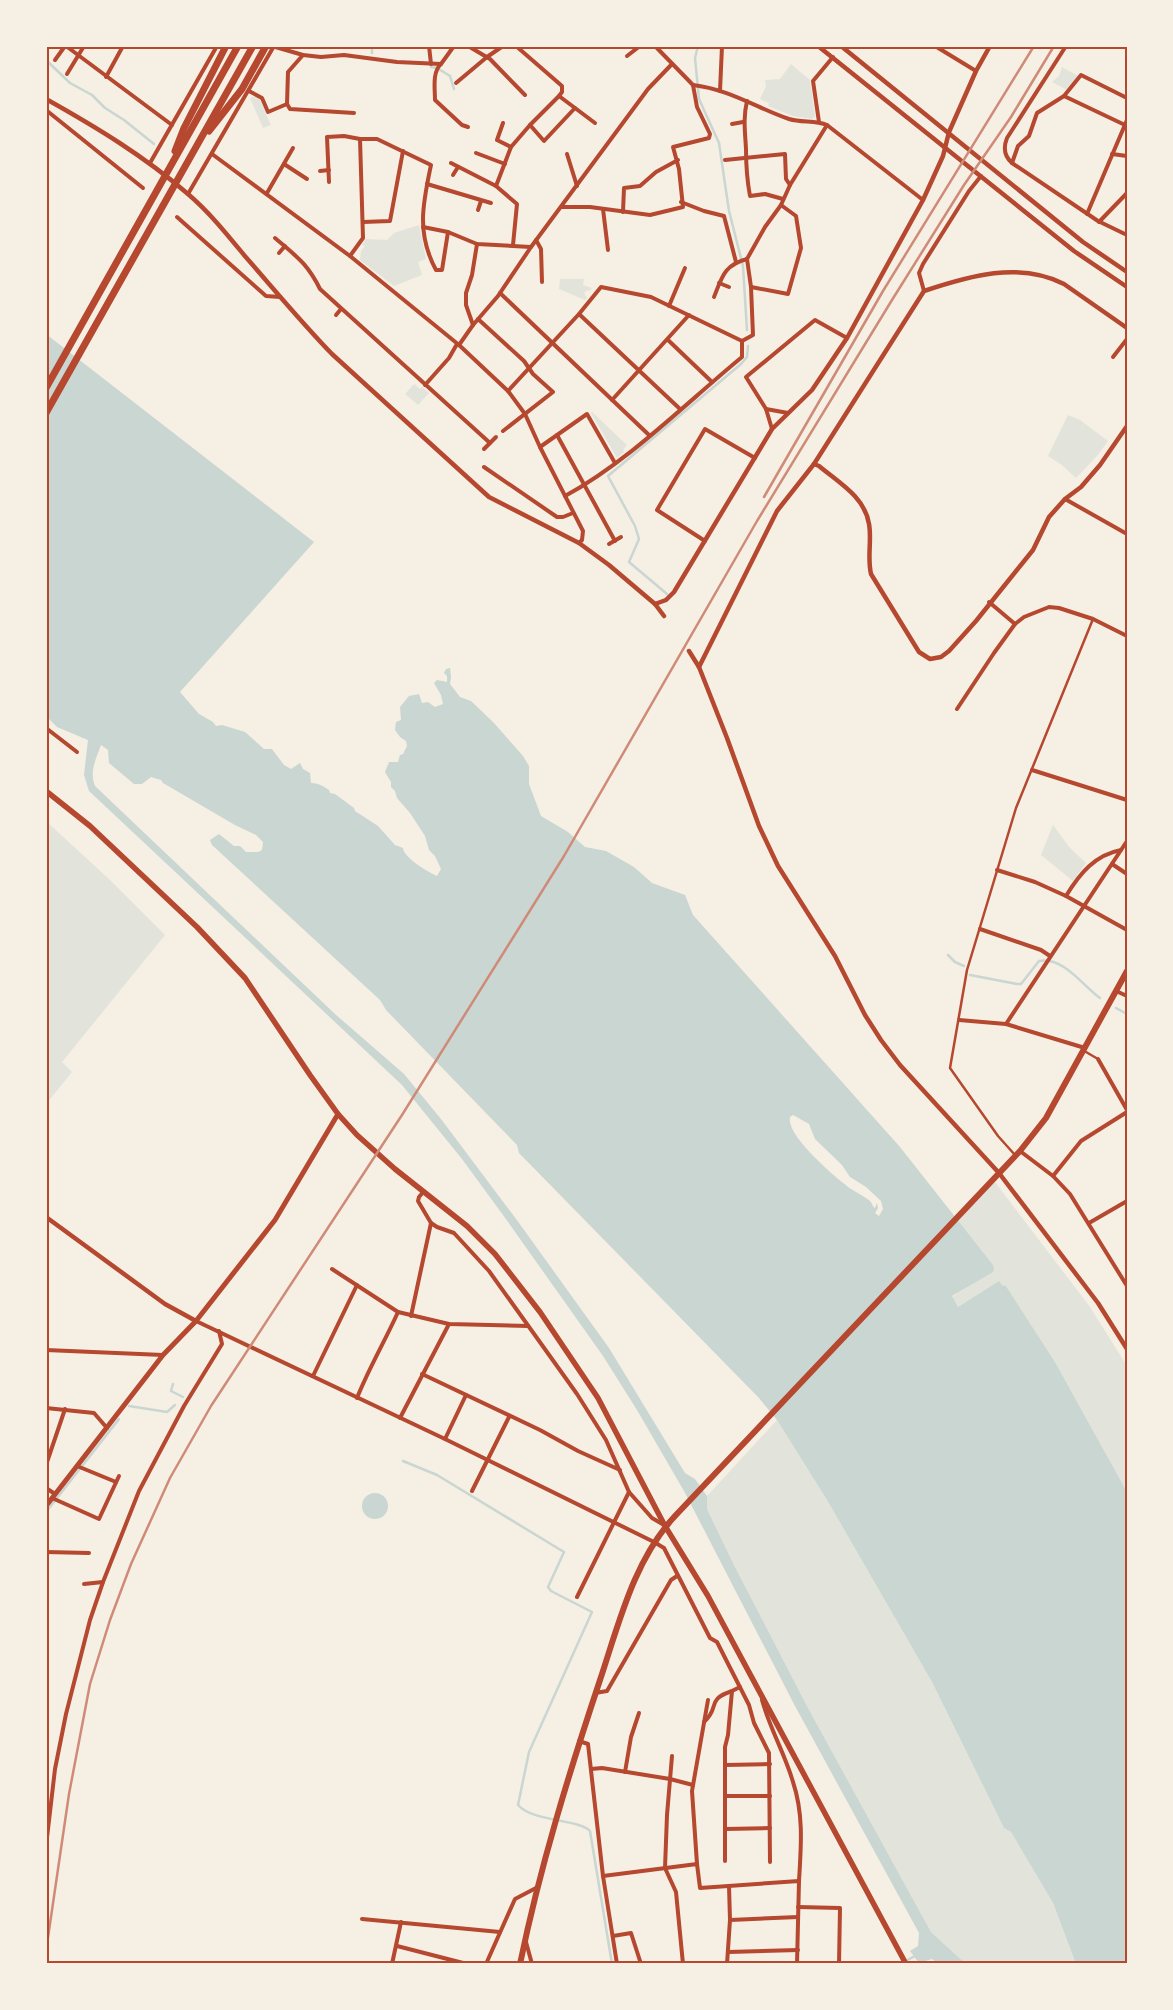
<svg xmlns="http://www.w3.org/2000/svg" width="1173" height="2010" viewBox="0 0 1173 2010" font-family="'Exo 2',sans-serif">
<rect width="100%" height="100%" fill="#f6efe4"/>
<g fill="#e2e4dc">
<polygon points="791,64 810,80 815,116 812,119 793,116 768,106 769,103 760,99 766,86 765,80 780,79"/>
<polygon points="1062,67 1078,76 1067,90 1052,82 1059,76"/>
<polygon points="255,96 259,98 271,125 263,128 250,98"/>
<polygon points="419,225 426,259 418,262 422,275 394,286 360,260 361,251 365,246 362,245 366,239 387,240 394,233"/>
<polygon points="560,279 584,279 583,285 592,288 589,291 587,290 584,293 587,298 585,300 559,289"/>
<polygon points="414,384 420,389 422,387 429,393 418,405 405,394"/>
<polygon points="592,412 627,445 623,450 624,452 617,458 591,413"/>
<polygon points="1068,415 1080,420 1108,441 1097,456 1076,478 1062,465 1048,456"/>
<polygon points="48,823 110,880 165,935 62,1062 72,1072 46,1104"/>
<polygon points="1053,825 1070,848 1086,863 1073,881 1041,855"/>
<polygon points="995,1182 1090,1307 1127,1366 1127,1492 1055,1362 1006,1286 1002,1285 998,1282 958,1307 952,1297 994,1269 957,1221"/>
<polygon points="777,1420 827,1500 932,1682 1004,1828 1011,1832 1053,1903 1076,1964 966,1964 931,1932 808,1708 734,1565 707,1509 707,1496"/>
</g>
<g fill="#c9d6d2" fill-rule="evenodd">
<path d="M 46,334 L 314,542 L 180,692 L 199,714 L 213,722 L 216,726 L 222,725 L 245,732 L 264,749 L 272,749 L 284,765 L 291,769 L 300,763 L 303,769 L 310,773 L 311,783 C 318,783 323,786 329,790 L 330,793 L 335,794 L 354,808 L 355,811 L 378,826 L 395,845 L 403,848 C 404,858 428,872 437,876 L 441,869 L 435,856 L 429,850 L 425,836 L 410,813 L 397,798 L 395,791 L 391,787 L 391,782 L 385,772 L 389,762 L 398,762 L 400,755 L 403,754 L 407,746 L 406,741 L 400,737 L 395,730 L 396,722 L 401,720 L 400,707 L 409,696 L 419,694 L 422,703 L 428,702 L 435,707 L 443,704 L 441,695 L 434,683 L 437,680 L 447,682 L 447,676 L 444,673 L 446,669 L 450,668 L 451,677 L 450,684 L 460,697 L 471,701 L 494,723 L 523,756 L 529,766 L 529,784 L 541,816 L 568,832 L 585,847 L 606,851 L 634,867 L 652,883 L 685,895 L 693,915 L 900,1147 L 993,1265 L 994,1269 L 993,1272 L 952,1296 L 958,1307 L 999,1281 L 1002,1285 L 1006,1286 L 1055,1362 L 1127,1492 L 1127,1964 L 1076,1964 L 1053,1903 L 1011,1832 L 1004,1828 L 932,1682 L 827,1500 L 777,1420 L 759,1398 L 519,1153 L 517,1145 L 386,1010 L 380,1000 L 212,845 L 210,840 L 219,834 L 234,846 L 240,846 L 246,852 L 258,852 L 262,850 L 263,842 L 256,835 L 235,825 L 163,783 L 161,780 L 151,777 L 142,784 L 134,784 L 109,763 L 108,750 L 101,745 C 96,759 89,772 95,786 L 335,1014 L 404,1074 L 441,1119 L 519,1223 L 609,1348 L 685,1473 L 695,1479 L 707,1496 L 707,1509 L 734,1565 L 808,1708 L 931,1932 L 966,1964 L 939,1964 L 932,1959 L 919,1963 L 910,1951 L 918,1946 L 919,1933 L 795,1706 L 684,1491 L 637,1410 L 603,1356 L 503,1215 L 462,1159 L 402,1085 L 89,791 L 84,775 L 88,740 L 57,727 L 46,716 ZM 793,1115 L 809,1124 L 815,1139 L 842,1165 L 850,1177 L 866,1187 L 881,1201 L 883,1209 L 879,1216 L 875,1213 L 878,1208 L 877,1203 L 875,1208 C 873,1207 872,1204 871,1202 C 867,1198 854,1191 848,1187 C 834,1176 786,1136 790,1117 Z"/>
<circle cx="375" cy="1506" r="13"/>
</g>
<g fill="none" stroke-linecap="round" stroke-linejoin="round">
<g stroke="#c9d6d2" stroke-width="2.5">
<polyline points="372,46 372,53"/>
<polyline points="698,46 695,58 699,99 719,143 729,211 743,266 747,330"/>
<polyline points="46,60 70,83 92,95 105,108 124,120 154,144"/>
<polyline points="431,67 437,68 450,76 454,89"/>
<polyline points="667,594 629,562 639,539 635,526 608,476 741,364 747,357 748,346"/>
<polyline points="948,955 955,962 964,966"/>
<path d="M 970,975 L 1017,984 L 1021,984 L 1039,961 C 1063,956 1083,986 1100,998"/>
<polyline points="1116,1008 1127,1014"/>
<polyline points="173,1384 171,1391 183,1397"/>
<polyline points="129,1406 167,1412 175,1405"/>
<path d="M 403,1461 L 437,1475 L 564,1552 L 548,1587 L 551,1591 L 592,1612 L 529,1752 L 518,1805 C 533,1822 579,1819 590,1831 L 612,1964"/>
<polyline points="46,1512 119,1419"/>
<polyline points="900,1964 917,1955"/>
</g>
<g stroke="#b5482f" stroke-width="2.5">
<polyline points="1086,1052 1098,1059"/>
<polyline points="1015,1155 998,1136 950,1068 967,970 1016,808 1093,619"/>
</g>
<g stroke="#b5482f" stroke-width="4">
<polyline points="66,46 172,125"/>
<polyline points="272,46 303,55 321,57 344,55 397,62 441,64 454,46"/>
<polyline points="429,46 431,64"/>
<polyline points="468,46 490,59 525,95"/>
<polyline points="516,46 562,86 562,92 559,96 595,123"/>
<polyline points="935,46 976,71"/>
<path d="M 1066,46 L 1007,138 C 1003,148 1004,156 1012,163 L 1098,221 L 1127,235"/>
<polyline points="627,56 640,46"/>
<polyline points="55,60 65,46"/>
<path d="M 441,64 C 432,72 435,89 435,100 L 462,125 L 468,127"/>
<polyline points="67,74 84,46"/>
<polyline points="106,77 123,46"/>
<polyline points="456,83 487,57 503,46"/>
<path d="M 693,85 C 728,89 757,108 789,119 C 802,123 815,120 827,125 L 923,200"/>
<polyline points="249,91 262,98 268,112 287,104 288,72 303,55"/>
<polyline points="720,91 722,46"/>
<polyline points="559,96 530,125 544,141 575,108"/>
<polyline points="1064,96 1125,125"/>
<path d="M 747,101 C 743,118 745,131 746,149 C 746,165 747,180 750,196 L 765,194 L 783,199"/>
<polyline points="287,104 290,109 354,113"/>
<polyline points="46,110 143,188"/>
<polyline points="819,122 813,81 833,57"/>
<polyline points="732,124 743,122"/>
<polyline points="511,147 530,125"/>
<polyline points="476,153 505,164"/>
<polyline points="212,154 350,256 459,345 508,391 525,414 540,447 583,531 582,540 579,543"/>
<polyline points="567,154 577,186"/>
<polyline points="1112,154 1127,156"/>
<polyline points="725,160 785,154 786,179 790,185"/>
<polyline points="150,163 217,46"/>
<polyline points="451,163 496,186 517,204 513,245"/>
<polyline points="1012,163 1018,146 1029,136 1037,113 1064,96 1081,75 1127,98"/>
<polyline points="284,164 307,179"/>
<polyline points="320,171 329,170"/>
<polyline points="453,175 458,167"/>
<polyline points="329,182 327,137 344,136 360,139"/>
<polyline points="427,184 491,203"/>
<polyline points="496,186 511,147 497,140 503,123"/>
<polyline points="267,193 293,148"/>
<polyline points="188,194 274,46"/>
<polyline points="681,202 704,211 724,216 736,262"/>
<polyline points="562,207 590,207 650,215 683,207 679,169 673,147 709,138 710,134 697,107 693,85 655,46"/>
<polyline points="603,209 608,250"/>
<polyline points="478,210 481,201"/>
<polyline points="623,212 624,188 640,186 656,172 678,160"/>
<polyline points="1087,214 1127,120"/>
<polyline points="177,217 266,296 280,297"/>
<polyline points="363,222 390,221 403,151"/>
<polyline points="1099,222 1127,193"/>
<polyline points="423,227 448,232 477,244 531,247"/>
<path d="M 275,238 C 297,257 307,263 320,289 L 490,443"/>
<polyline points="536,240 541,249 542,282"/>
<polyline points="279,253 285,246"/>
<path d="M 350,256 L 363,238 L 360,139 L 377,139 L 431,165 C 423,203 416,233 436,270 L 442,270 L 448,232"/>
<polyline points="719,283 729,287"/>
<polyline points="751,287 788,294 801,248 796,216 781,205"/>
<polyline points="924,291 919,273 923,264 969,191 981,176"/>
<polyline points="500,293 649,435"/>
<path d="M 714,297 C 722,277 724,265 747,259"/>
<polyline points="669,306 685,268"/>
<polyline points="579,314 680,409"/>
<polyline points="336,315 341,309"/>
<polyline points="478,319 524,361 533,374 553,392 503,431"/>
<polyline points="473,325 466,305 466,293 472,275 477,244"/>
<polyline points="668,340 712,382"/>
<polyline points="742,341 753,335 751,287 747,259 765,227 781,205 790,185 827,125"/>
<polyline points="459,345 473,325 498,296 531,247 648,89 672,64"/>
<polyline points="1113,357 1127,339"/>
<polyline points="425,385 449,358 457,344"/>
<polyline points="508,391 579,314 601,287 651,297 742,341"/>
<polyline points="612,400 689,315"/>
<polyline points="766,409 788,413"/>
<polyline points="772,429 766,409 746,377 815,320 847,338"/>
<polyline points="557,435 615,541"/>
<polyline points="540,447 587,414 615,463"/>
<polyline points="484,449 496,437"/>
<polyline points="484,467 557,517 563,517 573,513"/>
<path d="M 565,496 C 628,462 686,403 742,357 L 742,341"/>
<polyline points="1065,499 1127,534"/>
<polyline points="705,541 657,510 705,429 755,458"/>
<polyline points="609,544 621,537"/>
<polyline points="989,602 1015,624"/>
<polyline points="957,709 994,653 1015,624 1024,617 1049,607 1059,608 1093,619 1127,636"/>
<polyline points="46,728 77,752"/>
<polyline points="1032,770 1127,800"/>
<polyline points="1112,864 1127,874"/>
<polyline points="997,870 1035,882 1066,896 1127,930"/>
<path d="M 1066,896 C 1080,873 1095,855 1121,850"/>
<polyline points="980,929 1041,950 1050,956"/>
<polyline points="1116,991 1127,996"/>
<polyline points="959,1020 1006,1024 1085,1048"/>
<polyline points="1006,1024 1127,841"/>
<polyline points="1098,1059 1127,1110"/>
<polyline points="1020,1151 1053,1176 1070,1194 1127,1286"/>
<polyline points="1053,1176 1081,1141 1127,1112"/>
<polyline points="424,1191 419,1197 418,1201 431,1223"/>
<polyline points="1089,1223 1127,1201"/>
<polyline points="332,1269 398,1312"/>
<polyline points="411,1316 431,1223 437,1227 454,1233 489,1271 577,1394 606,1440 629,1492 577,1597"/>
<polyline points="196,1321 445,1439 654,1542 664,1548 710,1638 717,1642 749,1705 754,1723 769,1753 770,1862"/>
<polyline points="46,1350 163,1355"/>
<polyline points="422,1374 540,1430 578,1451 620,1470"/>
<polyline points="313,1376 357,1285"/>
<path d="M 357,1398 C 369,1368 385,1341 398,1312 L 449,1324 L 528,1326"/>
<polyline points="46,1408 94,1413 107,1428"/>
<polyline points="400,1418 449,1324"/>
<polyline points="445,1439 466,1395"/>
<polyline points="46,1465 65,1409"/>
<polyline points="77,1466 116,1482"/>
<polyline points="46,1488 55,1494"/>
<polyline points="472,1491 509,1417"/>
<polyline points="629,1492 652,1518 664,1525"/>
<polyline points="52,1498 99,1519 119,1476"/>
<polyline points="46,1552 89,1553"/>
<polyline points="84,1584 103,1582"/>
<polyline points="595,1693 607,1691 671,1580 677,1576"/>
<path d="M 762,1700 C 770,1729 785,1754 793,1782 C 804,1815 801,1847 799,1881"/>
<path d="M 704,1722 C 721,1707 705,1700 732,1691"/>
<polyline points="579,1741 588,1744 603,1876 617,1964"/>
<polyline points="672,1756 667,1815 665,1868 676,1892 683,1964"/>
<polyline points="725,1765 770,1764"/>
<polyline points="591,1769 602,1768 670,1779"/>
<polyline points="625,1772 631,1737 639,1713"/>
<polyline points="670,1779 693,1785"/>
<polyline points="725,1796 770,1796"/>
<polyline points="725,1829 770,1828"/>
<polyline points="46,1846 55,1769 66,1714 90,1620 103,1582 139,1491 184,1406 222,1344 219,1331"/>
<polyline points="725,1861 725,1747 728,1735 732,1691 740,1687"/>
<polyline points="697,1864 692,1791 708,1700"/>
<polyline points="603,1876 697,1864 700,1888 799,1881 797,1964"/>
<polyline points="798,1907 840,1908 839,1964"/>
<polyline points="362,1919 500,1932"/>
<polyline points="730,1920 798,1917"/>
<polyline points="613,1936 631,1933 641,1964"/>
<polyline points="526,1942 532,1964"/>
<polyline points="397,1946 467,1964"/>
<polyline points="728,1952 798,1950"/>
<polyline points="392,1964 401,1922"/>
<polyline points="486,1964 515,1899 536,1888"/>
<polyline points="727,1964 730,1920 729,1886"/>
</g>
<g stroke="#b5482f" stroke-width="4.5">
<polyline points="818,46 1074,251 1127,287"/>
<polyline points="841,46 1083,242 1127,272"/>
<path d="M 46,99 C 96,127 144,156 188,194 C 209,212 226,233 244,255 C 273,288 301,322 332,354 L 489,497 L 579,543 L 609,565 L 642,593 L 655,604 L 664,616"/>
<path d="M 814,464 L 819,466 C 838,482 865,497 869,524 C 872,540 867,557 871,574 L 919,652 L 930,659 L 941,657 L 949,651 L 976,621 L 1033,550 L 1049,517 L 1065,499 L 1081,487 L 1100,465 L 1127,426"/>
<polyline points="655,604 666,600 674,592 772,429 812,390 847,338 923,200 943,156 949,132 976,71 990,46"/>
<polyline points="689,651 699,667 727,738 759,826 778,866 835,956 865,1015 881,1040 900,1065 999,1173 1098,1303 1127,1349"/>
<path d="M 699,667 L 777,511 L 814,464 L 924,291 C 969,276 1019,261 1064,284 L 1127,328"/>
<polyline points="46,1217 165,1304 196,1321"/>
</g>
<polyline stroke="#b5482f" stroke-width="5" points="46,1506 163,1355 196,1321 275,1220 338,1114"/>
<polyline stroke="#b5482f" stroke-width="5.5" points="46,791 90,826 197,927 245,978 310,1075 338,1114 357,1135 395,1169 467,1226 495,1254 540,1312 598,1398 665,1526 708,1596 906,1964"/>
<path stroke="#b5482f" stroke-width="6" d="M 520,1964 C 540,1867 569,1773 600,1680 C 619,1623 634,1560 675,1516 L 1020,1151 L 1046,1118 L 1127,971"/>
<g stroke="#b5482f" stroke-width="7">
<polyline points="209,131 242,89 266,46"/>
<polyline points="175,151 184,128 226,46"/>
<polyline points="46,388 238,46"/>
<polyline points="46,413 253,46"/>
</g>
<g stroke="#cf8b77" stroke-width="2.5">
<polyline points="764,497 883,291 1034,46"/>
<polyline points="46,1951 69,1794 90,1684 110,1620 131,1564 170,1478 211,1406 402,1115 564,856 757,521 892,300 964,185 1011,117 1054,46"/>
</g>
</g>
<rect width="1173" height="2010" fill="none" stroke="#f6efe4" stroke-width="95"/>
<rect x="48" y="48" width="1078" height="1914" fill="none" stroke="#b5482f" stroke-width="2"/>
</svg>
